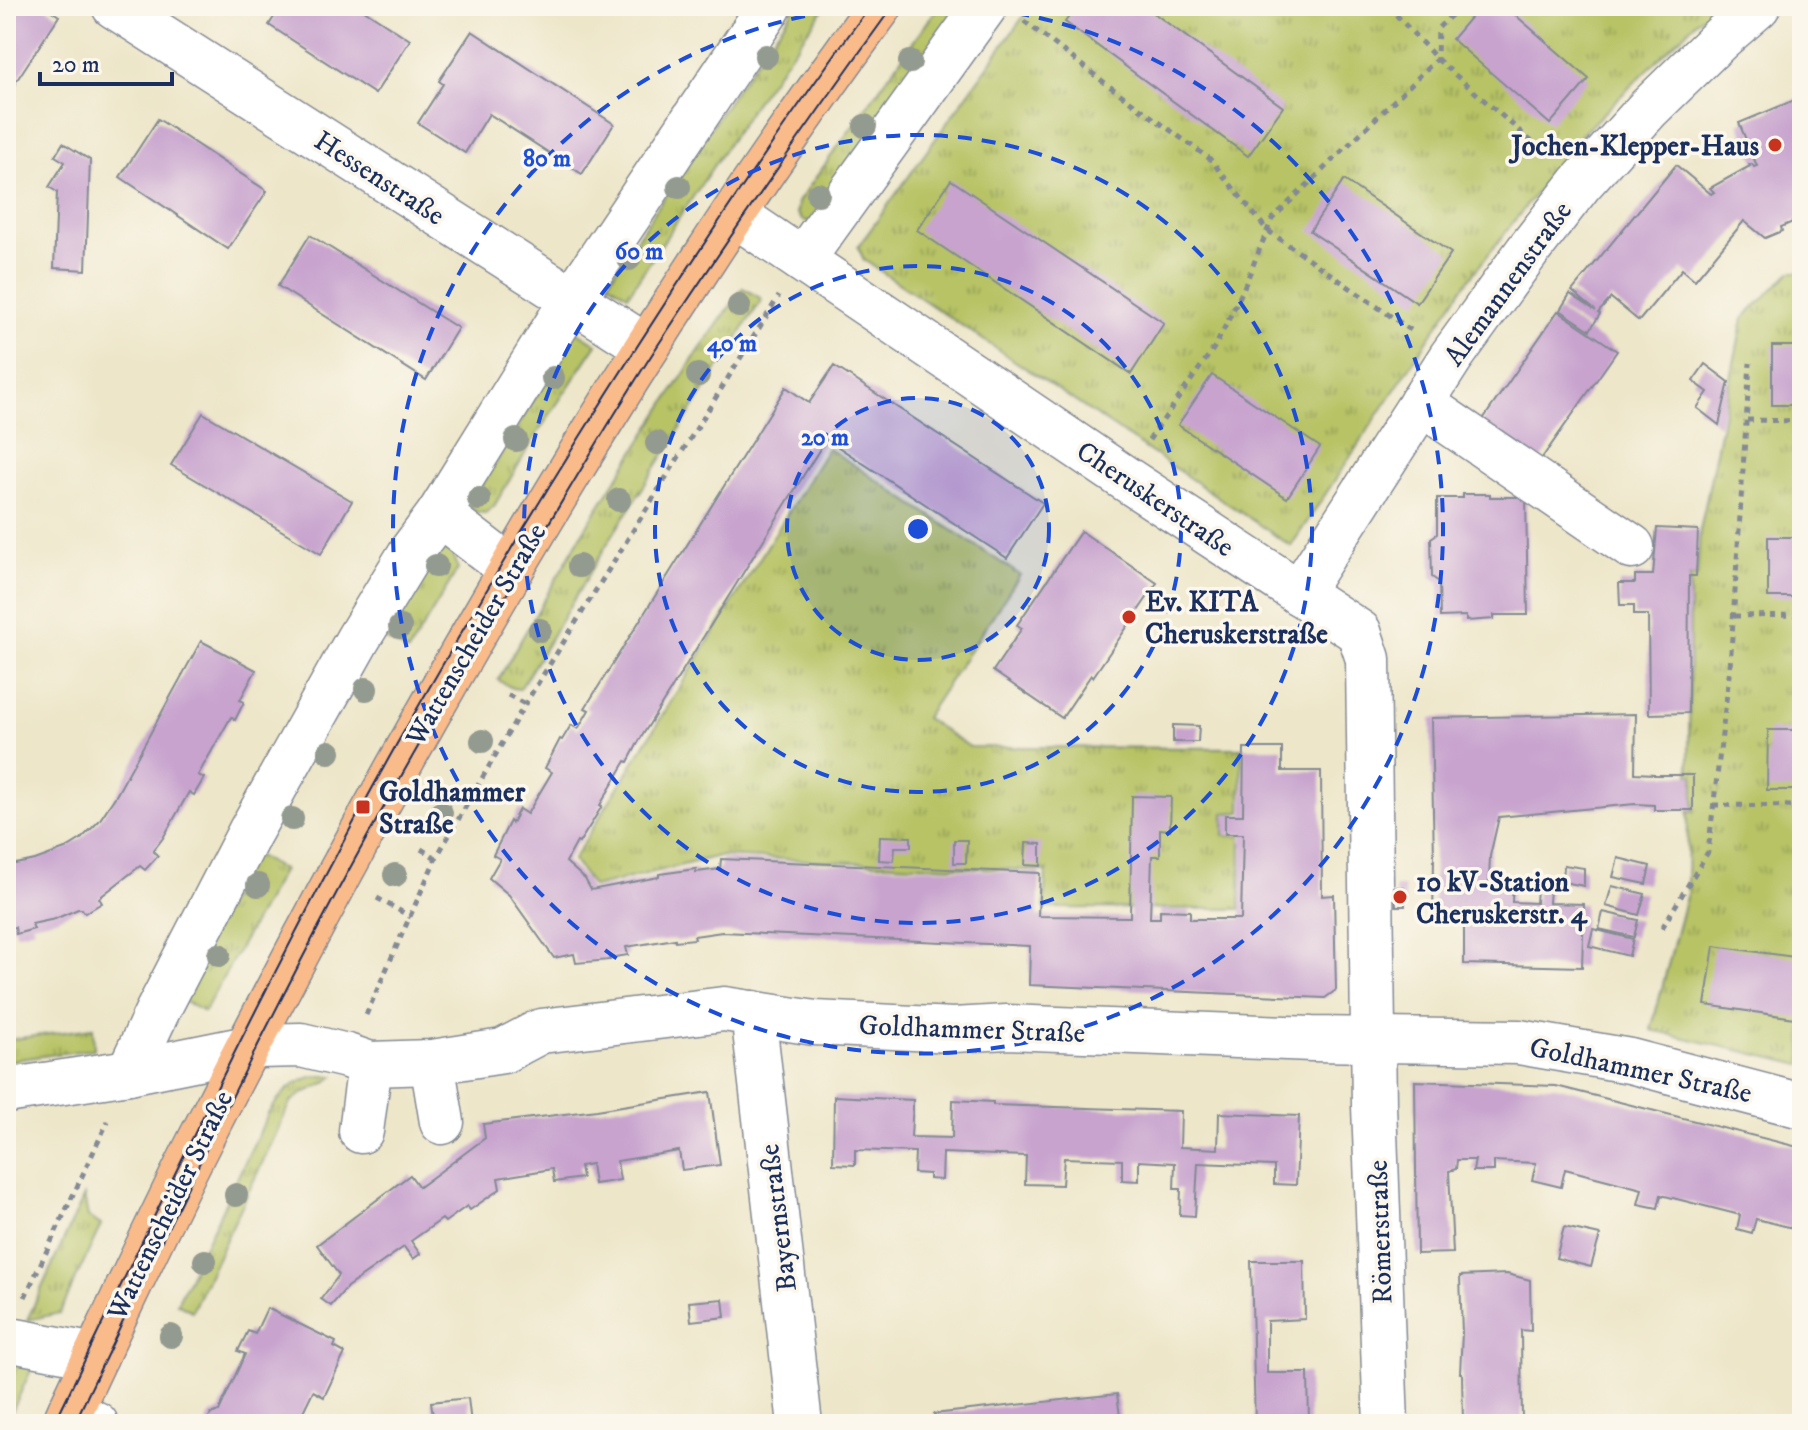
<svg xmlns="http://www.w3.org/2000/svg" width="1808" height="1430" viewBox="0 0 1808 1430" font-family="'IM FELL DW Pica',serif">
<defs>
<pattern id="grass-tufts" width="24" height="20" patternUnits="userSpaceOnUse" patternTransform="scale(2)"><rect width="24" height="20" fill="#b7c365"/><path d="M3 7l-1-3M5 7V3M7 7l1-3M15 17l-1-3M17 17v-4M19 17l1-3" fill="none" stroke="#949f56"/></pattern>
</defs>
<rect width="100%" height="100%" fill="#fbf7ec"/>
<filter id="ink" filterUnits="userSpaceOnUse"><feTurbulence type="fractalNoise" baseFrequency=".0125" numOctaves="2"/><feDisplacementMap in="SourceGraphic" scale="16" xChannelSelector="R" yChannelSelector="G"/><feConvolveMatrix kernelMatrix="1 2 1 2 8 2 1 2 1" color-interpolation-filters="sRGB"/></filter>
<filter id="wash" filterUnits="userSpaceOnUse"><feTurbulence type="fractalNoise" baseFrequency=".006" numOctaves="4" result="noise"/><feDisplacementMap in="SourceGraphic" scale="32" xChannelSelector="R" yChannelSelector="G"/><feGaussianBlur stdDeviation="1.8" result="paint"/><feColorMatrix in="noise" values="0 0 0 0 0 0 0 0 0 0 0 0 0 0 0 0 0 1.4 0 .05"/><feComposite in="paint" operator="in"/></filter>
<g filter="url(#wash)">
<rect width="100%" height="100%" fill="#ede6c9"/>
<g fill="url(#grass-tufts)" stroke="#697962" stroke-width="2">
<polygon points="796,6 826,6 757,100 628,295 608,282 737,88"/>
<polygon points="939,6 968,6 811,222 802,220 797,213 798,202"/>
<polygon points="1031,6 1716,6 1697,21 1582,134 1463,287 1291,546 864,260 858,247"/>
<polygon points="1790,272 1802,272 1802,1065 1651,1030 1687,893 1688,812 1694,810 1694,775 1689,775 1690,577 1697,577 1700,531 1743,319"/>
<polygon points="743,288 762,299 609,541 520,689 512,688 498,680 586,527 694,358"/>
<polygon points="576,331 597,344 535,437 494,506 486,513 476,512 469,506"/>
<polygon points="828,448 1020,575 925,718 970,747 1242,748 1241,812 1224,813 1224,836 1241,836 1240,909 1044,908 1046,871 719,856 593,887 573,860"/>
<path d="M 437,544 C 451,550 455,554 458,569 L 408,652 L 376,634 Z"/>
<polygon points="254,854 283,870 204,1012 177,998"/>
<polygon points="93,1028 94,1049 6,1061 6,1040"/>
<path d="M 315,1076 L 334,1076 C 322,1088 303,1090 291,1102 L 192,1311 L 177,1303 L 269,1112 C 283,1093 291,1082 315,1076 Z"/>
<polygon points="84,1196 88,1217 101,1225 60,1313 27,1320"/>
<polygon points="6,1360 34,1364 6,1424"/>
</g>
<g id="blocks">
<g fill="#c7a3ce">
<polygon points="6,6 44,6 59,16 15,83 16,84 6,101"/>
<polygon points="281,6 358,6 410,40 375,94 269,25"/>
<polygon points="1077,6 1144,6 1283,107 1248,156 1065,22"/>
<polygon points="1480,6 1505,6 1589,79 1550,124 1452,39"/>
<polygon points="472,31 614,124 582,174 489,114 465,153 418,123 443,84 439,81"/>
<polygon points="1802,97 1802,218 1781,227 1782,231 1765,238 1744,221 1695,280 1682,269 1639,321 1611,298 1598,313 1600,314 1590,330 1560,310 1570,294 1596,311 1572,291 1676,165 1711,194 1714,192 1710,188 1750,166 1749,164 1752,164 1754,167 1757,166 1739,123"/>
<polygon points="158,119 267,191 228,249 120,177"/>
<polygon points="63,143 90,160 86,270 54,268 57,192 49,187 65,162 55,156"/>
<polygon points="951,180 1164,323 1131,374 917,230"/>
<polygon points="1344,180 1451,253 1417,303 1310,231"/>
<polygon points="310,235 458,328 426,380 278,286"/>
<polygon points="1558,311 1617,351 1537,465 1479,425"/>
<rect x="1772" y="346" width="30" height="59"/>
<polygon points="1705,364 1729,382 1719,425 1697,408 1708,392 1693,381"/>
<polygon points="834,366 1043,503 1007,558 826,439 639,741 628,762 626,761 600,805 602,806 591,824 579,843 577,842 566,862 585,879 591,890 659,877 659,874 696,869 696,872 720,869 721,859 1040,873 1038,916 1130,917 1132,796 1171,797 1170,830 1160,829 1160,856 1152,856 1150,918 1160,918 1160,910 1190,911 1190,919 1241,919 1243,834 1225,834 1225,815 1243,815 1244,748 1282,748 1282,771 1321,771 1322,896 1334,895 1336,990 1325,998 1029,985 1030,946 722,932 694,936 695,939 675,941 675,939 626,947 628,955 609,958 610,960 576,963 574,954 554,958 509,895 489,878 500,859 493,855 510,821 512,823 519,809 527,814 552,772 545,768 560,739 562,740 571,725 578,729 589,710 585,708 786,387 809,403"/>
<polygon points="1212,375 1320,447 1287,498 1178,425"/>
<polygon points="203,413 352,501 321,554 171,465"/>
<polygon points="1463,494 1490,494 1490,497 1526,497 1528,615 1494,615 1494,619 1466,621 1466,616 1440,617 1439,582 1432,577 1431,538 1437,534 1437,498 1463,498"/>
<polygon points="1657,528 1698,530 1696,576 1689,576 1688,713 1649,714 1648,615 1634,615 1634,605 1620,605 1619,583 1635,583 1635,575 1653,575"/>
<polygon points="1081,531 1157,583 1093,677 1091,675 1062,718 993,671 1022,628 1017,625"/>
<rect x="1768" y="537" width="34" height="60"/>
<polygon points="201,641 256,670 240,700 244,702 235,720 231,717 198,775 204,778 194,795 189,792 163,838 153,851 158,856 145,870 140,866 99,898 102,903 85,913 82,909 78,909 55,919 32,924 34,929 16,934 15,927 6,928 6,866 35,860 65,849 81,839 99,821 117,794"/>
<polygon points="1636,714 1635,773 1654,774 1654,775 1693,775 1693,810 1654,810 1654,805 1635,804 1499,817 1490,856 1489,881 1513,882 1512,902 1536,903 1537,888 1550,888 1549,903 1584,904 1582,967 1464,964 1464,920 1433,920 1434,857 1431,718"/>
<polygon points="1173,725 1199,726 1198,742 1173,742"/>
<polygon points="1768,730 1802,730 1802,790 1767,790"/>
<polygon points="880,836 911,837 911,847 895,847 894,861 879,860"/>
<polygon points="954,840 967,840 966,863 954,863"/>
<polygon points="1026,843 1041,844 1041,866 1025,865"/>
<polygon points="1618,858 1650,866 1646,884 1613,877"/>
<polygon points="1564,865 1584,868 1584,886 1563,882"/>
<polygon points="1612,886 1645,894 1639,915 1606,906"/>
<polygon points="1395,887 1404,887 1405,906 1396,906"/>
<polygon points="1603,912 1638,920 1634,937 1599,929"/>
<polygon points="1593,929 1633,939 1629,956 1589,946"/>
<polygon points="1714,946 1802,958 1802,1019 1705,1005"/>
<polygon points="1415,1081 1556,1086 1802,1148 1802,1246 1793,1243 1797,1229 1756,1219 1752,1233 1737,1229 1740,1215 1661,1195 1658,1208 1638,1204 1642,1189 1565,1169 1561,1187 1532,1180 1536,1163 1494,1161 1494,1171 1473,1171 1475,1160 1457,1160 1456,1169 1449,1171 1453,1253 1417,1254"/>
<polygon points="710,1092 720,1165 682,1170 679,1151 617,1161 620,1180 608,1182 594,1184 591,1164 580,1166 582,1178 554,1182 552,1169 498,1178 500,1189 470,1210 467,1206 445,1222 442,1219 411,1241 420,1254 413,1259 404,1247 347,1287 331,1306 321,1299 339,1275 317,1245 410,1175 419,1187 445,1168 485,1138 483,1124 597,1110"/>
<polygon points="834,1096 913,1100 911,1137 952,1138 953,1100 993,1102 993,1105 1181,1111 1180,1147 1218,1149 1219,1113 1299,1116 1296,1185 1274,1184 1274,1166 1198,1163 1195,1216 1180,1215 1181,1189 1174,1189 1175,1163 1139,1161 1139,1181 1122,1180 1122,1160 1064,1158 1062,1185 1025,1184 1026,1156 943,1153 942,1180 929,1179 929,1174 914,1173 915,1152 855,1150 855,1165 833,1164"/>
<polygon points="1564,1227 1600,1235 1591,1267 1556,1258"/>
<polygon points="1251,1261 1304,1261 1305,1319 1267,1321 1267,1373 1308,1373 1309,1424 1255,1424"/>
<polygon points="1507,1274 1530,1280 1531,1331 1521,1330 1522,1424 1463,1424 1462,1373 1460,1373 1462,1333 1460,1276"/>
<polygon points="723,1299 725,1317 691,1321 689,1302"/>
<polygon points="267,1308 336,1342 334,1347 345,1353 324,1397 313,1391 297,1424 207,1424 206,1422 211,1414 219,1411 245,1354 238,1351 248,1331 255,1334"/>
<polygon points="1117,1394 1121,1424 936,1424 934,1414"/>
<polygon points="468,1398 471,1424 434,1424 431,1402"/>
</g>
</g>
</g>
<g filter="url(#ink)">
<use href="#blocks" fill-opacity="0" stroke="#848a94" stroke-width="2"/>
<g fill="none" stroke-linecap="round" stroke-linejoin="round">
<g stroke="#848a94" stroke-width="47">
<g id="minor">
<polyline points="114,6 647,347"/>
<polyline points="734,214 1123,477 1359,632 1368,659 1374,1106 1386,1424"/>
<polyline points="802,260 985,6"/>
<polyline points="1421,403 1632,547"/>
<polyline points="439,514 511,569"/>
<polyline points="1299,593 1451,357 1527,252 1580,184 1648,109 1721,38 1758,6"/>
<polyline points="753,1013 800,1424"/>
<polyline points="432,1062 442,1122"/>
<polyline points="129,1072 157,1012 250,832 358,639 413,549 439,514 572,300 770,6"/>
<polyline points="6,1091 129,1072 257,1046 301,1045 347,1056 370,1064 432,1062 503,1051 541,1031 724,1009 815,1023 953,1030 1007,1027 1312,1039 1519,1042 1630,1061 1802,1106"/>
<polyline points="361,1131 370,1064"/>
<polyline points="6,1339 96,1356"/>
<polyline points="70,1411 96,1424"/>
</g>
</g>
<g stroke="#848a94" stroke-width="47">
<path id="major" d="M 64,1424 C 108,1330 152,1235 199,1142 C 353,839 519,540 706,256 C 761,171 820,88 880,6"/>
</g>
<g stroke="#848a94" stroke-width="5" stroke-dasharray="6 6" stroke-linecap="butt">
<polyline points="1388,6 1437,59 1547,155"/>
<polyline points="1024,21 1105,83 1210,159 1267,230 1415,333"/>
<polyline points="1747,420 1802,421"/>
<polyline points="1149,440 1216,345 1242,292 1272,219 1437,59 1438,28 1461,6"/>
<polyline points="1734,616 1802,615"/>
<polyline points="508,695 525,704"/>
<polyline points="1713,805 1802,806"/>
<polyline points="421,849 436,858"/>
<polyline points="377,898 411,917"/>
<polyline points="1662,928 1708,852 1730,667 1750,363"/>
<polyline points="366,1015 436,858 525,704 779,296"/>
<polyline points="25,1297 108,1121"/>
</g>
<use href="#minor" stroke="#fff" stroke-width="44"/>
<use href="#major" stroke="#fabb8b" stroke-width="44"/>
<g stroke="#1b2f5e" stroke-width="2">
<path d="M 54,1424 C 165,1194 274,963 399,740 C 456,640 515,541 576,443 C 669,294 766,147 870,6"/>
<path d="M 74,1424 C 159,1246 244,1067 337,892 C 397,781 461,672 525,563 C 569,490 612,416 658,345 C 734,230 812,117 893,6"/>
</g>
</g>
<g fill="#939a8f">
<circle cx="766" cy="56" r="12"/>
<circle cx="910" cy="62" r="12"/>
<circle cx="865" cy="126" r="12"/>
<circle cx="679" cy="187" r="12"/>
<circle cx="818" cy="194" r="12"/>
<circle cx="629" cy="259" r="12"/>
<circle cx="739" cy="306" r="12"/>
<circle cx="698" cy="375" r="12"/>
<circle cx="553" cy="378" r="12"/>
<circle cx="516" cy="440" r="12"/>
<circle cx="657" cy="443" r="12"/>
<circle cx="479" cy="499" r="12"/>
<circle cx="619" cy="500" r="12"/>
<circle cx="436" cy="566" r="12"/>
<circle cx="579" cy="566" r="12"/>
<circle cx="400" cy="627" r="12"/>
<circle cx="540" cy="630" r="12"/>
<circle cx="366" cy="689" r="12"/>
<circle cx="482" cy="741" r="12"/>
<circle cx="329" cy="752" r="12"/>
<circle cx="441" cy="813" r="12"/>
<circle cx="292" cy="819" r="12"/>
<circle cx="395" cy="875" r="12"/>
<circle cx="258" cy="885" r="12"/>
<circle cx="219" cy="955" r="12"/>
<circle cx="236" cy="1195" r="12"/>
<circle cx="205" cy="1261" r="12"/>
<circle cx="171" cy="1336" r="12"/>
</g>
</g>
<circle cx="918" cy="529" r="131" fill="#1d4ed8" fill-opacity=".12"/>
<g fill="none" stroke="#1d4ed8" stroke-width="4" stroke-dasharray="14 10">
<circle cx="918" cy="529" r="131"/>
<circle cx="918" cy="529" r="263"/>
<circle cx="918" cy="529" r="394"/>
<path d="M968 6A525 525 0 1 1 868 6"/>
</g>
<g fill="#c8321e" stroke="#fbf7ec" stroke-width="3">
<circle cx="1775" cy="145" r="8"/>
<circle cx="1129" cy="617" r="8"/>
<rect x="355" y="799" width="16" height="16" rx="4"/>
<circle cx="1400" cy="897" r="8"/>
</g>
<g text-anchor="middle" stroke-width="7" stroke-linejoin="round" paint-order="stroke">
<g font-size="28" font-weight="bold" fill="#1b2f5e" stroke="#fbf7ec" text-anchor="start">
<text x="1759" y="155" text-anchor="end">Jochen-Klepper-Haus</text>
<text x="1145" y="611">Ev. KITA<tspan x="1145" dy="32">Cheruskerstraße</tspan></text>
<text x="379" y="801">Goldhammer<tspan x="379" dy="32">Straße</tspan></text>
<text x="1416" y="891">10 kV-Station<tspan x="1416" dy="32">Cheruskerstr. 4</tspan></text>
</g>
<g font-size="28" fill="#1b2f5e" stroke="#fbf7ec">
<text transform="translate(380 177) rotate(33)" y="10">Hessenstraße</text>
<text transform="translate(1507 283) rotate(-54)" y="10">Alemannenstraße</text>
<text transform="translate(1156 498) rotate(34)" y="10">Cheruskerstraße</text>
<text transform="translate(475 634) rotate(-60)" y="10">Wattenscheider Straße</text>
<text transform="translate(972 1028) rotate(2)" y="10">Goldhammer Straße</text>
<text transform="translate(1641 1069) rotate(12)" y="10">Goldhammer Straße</text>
<text transform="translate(169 1205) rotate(-64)" y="10">Wattenscheider Straße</text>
<text transform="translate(777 1218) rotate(-97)" y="10">Bayernstraße</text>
<text transform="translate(1379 1232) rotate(-92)" y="10">Römerstraße</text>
</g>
</g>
<circle cx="918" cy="529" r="12" fill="#1d4ed8" stroke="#fbf7ec" stroke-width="4"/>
<g font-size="24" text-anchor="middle" font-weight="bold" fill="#1d4ed8" stroke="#fbf7ec" stroke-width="7" stroke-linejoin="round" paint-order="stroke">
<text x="547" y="166">80 m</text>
<text x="639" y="259">60 m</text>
<text x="732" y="351">40 m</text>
<text x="825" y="445">20 m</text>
</g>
<rect width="1808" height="1430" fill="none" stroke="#fbf7ec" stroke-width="32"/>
<path d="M40 72v12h132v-12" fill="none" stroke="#1b2f5e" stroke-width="4"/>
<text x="52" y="72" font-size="24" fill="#1b2f5e" stroke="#fbf7ec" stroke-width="6" paint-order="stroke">20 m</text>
</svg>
